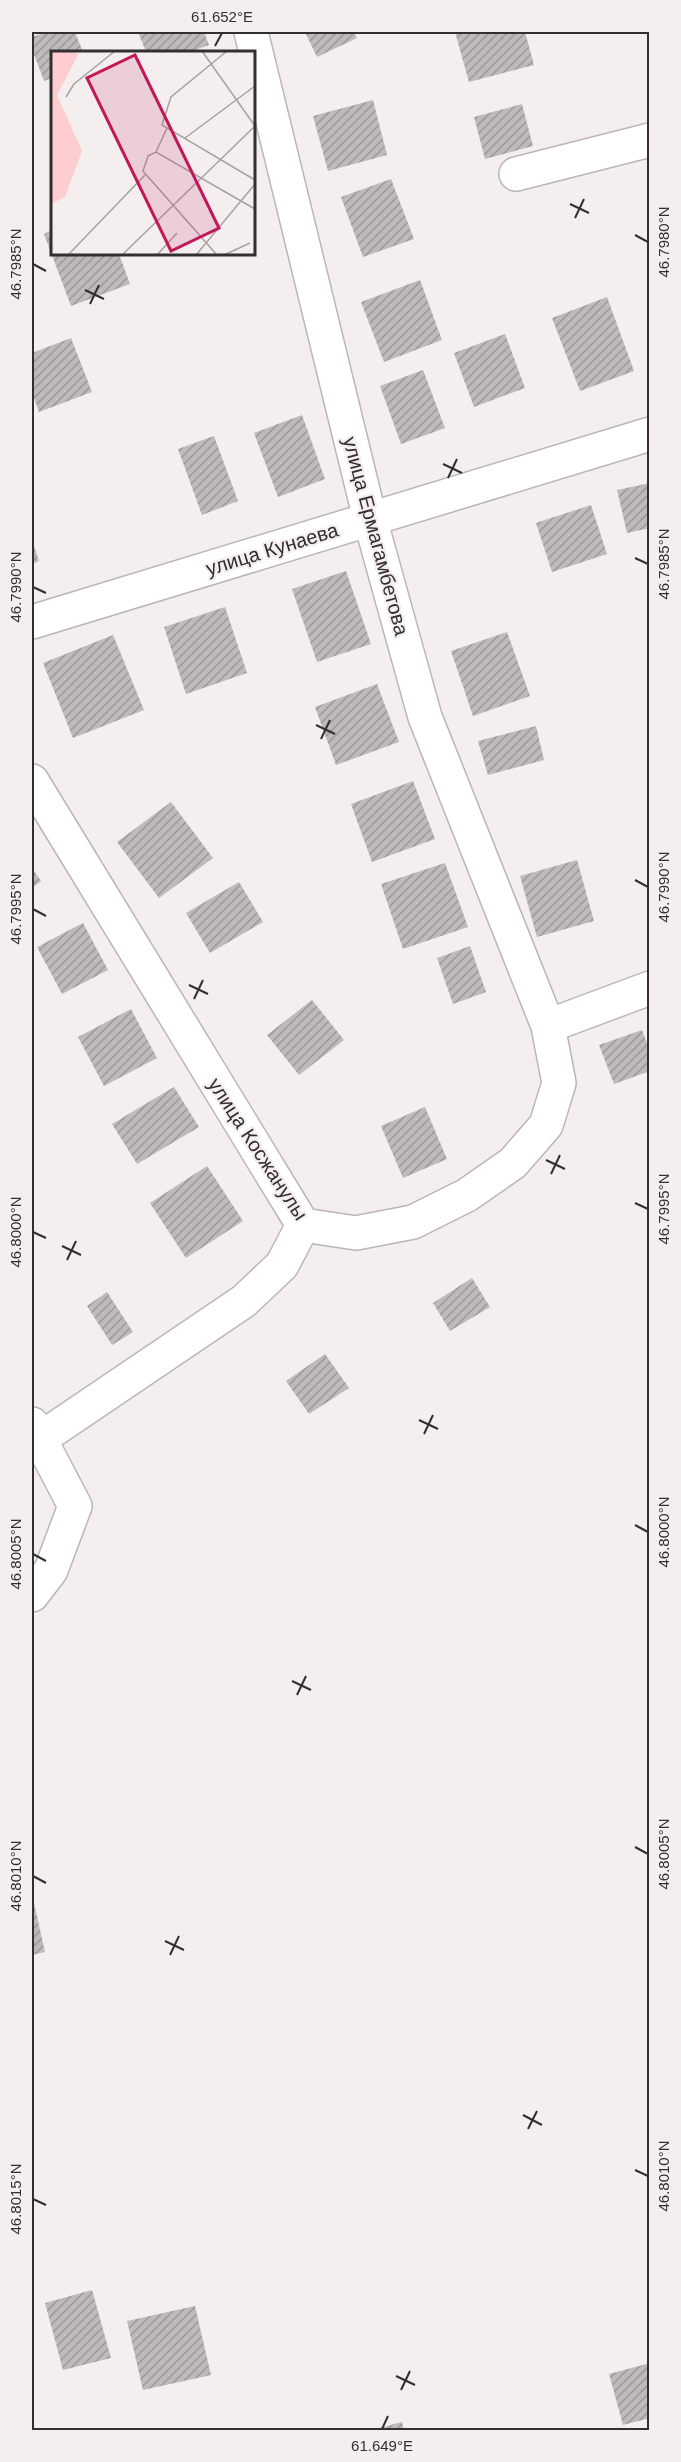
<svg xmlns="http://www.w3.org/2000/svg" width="681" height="2462" viewBox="0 0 681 2462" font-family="Helvetica,sans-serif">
<defs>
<pattern id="building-hatch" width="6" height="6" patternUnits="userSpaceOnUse" patternTransform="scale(1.5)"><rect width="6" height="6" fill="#bfbaba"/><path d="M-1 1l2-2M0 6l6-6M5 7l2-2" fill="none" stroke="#9c9898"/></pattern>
</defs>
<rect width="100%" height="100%" fill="#f4eeee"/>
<g fill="url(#building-hatch)">
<polygon points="47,32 75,32 83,52 52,52 52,78 44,81 32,49 32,37"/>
<polygon points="138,32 204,32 209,45 189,52 146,52"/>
<polygon points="305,32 354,32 357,38 317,57"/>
<polygon points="455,32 525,32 534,65 469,82"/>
<polygon points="373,100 387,155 328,171 313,116"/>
<polygon points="522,104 533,146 485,159 474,117"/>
<polygon points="391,179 414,239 363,257 341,197"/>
<polygon points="52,230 52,254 119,254 130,284 71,306 44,234"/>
<polygon points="420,280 442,340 384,362 361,302"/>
<polygon points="607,297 634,371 580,391 552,318"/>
<polygon points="505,334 525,388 474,407 454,353"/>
<polygon points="71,338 92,392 39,412 32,392 32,353"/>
<polygon points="423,370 445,428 401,444 380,386"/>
<polygon points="302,415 325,479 278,497 254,433"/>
<polygon points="214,436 238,501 202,515 178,449"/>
<polygon points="650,483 650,528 627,533 617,490"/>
<polygon points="591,505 607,554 552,572 536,523"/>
<polygon points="32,540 39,561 32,564"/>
<polygon points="346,571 371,644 317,662 292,589"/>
<polygon points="225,607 247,673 186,694 164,627"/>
<polygon points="507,632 530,696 473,716 451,651"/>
<polygon points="113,635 144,710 73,738 43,663"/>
<polygon points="377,684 399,742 336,765 315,707"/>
<polygon points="536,726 544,760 488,775 478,741"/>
<polygon points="413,781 435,839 372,862 351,804"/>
<polygon points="171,802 213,858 159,898 117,842"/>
<polygon points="577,860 594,921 537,937 520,876"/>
<polygon points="445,863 468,927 403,949 381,884"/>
<polygon points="32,868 41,881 32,888"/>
<polygon points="239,882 263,922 210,953 186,913"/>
<polygon points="83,923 108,970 62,994 37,947"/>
<polygon points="470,946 486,992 453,1004 437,958"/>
<polygon points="312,1000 344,1040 299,1075 267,1035"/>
<polygon points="131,1009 157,1058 104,1086 78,1037"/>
<polygon points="642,1030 650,1051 650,1071 614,1084 599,1045"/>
<polygon points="174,1087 199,1127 137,1164 112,1124"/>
<polygon points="425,1107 447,1159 403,1178 381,1126"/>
<polygon points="207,1166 243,1221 186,1258 150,1203"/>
<polygon points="472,1278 490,1307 450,1331 433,1303"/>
<polygon points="107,1292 133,1332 112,1345 87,1306"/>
<polygon points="325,1354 349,1388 309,1414 286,1381"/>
<polygon points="32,1903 34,1903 45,1952 32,1955"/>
<polygon points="92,2290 111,2358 63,2370 45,2303"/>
<polygon points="195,2306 211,2375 143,2390 127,2321"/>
<polygon points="650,2363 650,2418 623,2425 609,2374"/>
<polygon points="402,2422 404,2430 372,2430"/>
</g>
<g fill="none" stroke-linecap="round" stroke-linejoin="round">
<g stroke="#bbb6b6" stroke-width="36">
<g id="street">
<polyline points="516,174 650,140"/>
<polyline points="32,622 650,434"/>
<polyline points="32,781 303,1225 356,1233 413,1222 467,1195 513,1163 546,1125 559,1083 548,1026 425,717 370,519 251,32"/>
<polyline points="548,1026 650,988"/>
<polyline points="32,1424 75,1506 51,1570 32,1595"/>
<polyline points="40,1439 244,1301 282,1265 303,1225"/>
</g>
</g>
<use href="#street" stroke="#fff" stroke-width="33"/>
</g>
<path fill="none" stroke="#322f2f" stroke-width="2" d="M 215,46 L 222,33M 570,204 L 589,213M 575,218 L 584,199M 635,235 L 648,242M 33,264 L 46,271M 85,290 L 104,299M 90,304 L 99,285M 443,464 L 462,473M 448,478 L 457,459M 635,558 L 648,564M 33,587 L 46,593M 316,725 L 335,734M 321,739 L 330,720M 635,880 L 648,887M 33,909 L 46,916M 189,985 L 208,994M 194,999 L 203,980M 546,1160 L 565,1169M 551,1174 L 560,1155M 635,1203 L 648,1209M 33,1232 L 46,1238M 62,1246 L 81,1255M 67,1260 L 76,1241M 419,1420 L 438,1429M 424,1434 L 433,1415M 635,1525 L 648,1532M 33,1554 L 46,1561M 292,1681 L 311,1690M 297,1695 L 306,1676M 635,1847 L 648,1854M 33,1876 L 46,1883M 165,1941 L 184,1950M 170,1955 L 179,1936M 523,2115 L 542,2125M 528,2129 L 537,2111M 635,2170 L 648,2176M 33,2199 L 46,2205M 396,2376 L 415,2385M 401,2390 L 410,2371M 382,2429 L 388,2416"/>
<g text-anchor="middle" stroke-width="4.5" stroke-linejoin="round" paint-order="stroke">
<g font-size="20" fill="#322f2f" stroke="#f4eeee">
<text transform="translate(376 536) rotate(75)" y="7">улица Ермагамбетова</text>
<text transform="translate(272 549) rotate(-17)" y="7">улица Кунаева</text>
<text transform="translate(258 1149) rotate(57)" y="7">улица Косжанулы</text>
</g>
</g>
<g transform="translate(51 51)">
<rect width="204" height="204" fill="#f4eeee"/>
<path d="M 0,0 L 25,0 L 27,4 L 6,44 L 31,100 L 14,146 L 0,153 Z" fill="#fdcdcf"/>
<path fill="none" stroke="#a6a2a2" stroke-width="1.5" d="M 151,0 L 204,75M 176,0 L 120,46 L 111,74 L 204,129M 15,46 L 23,33 L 64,0M 134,87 L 204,35M 105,101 L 116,77M 17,204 L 94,124M 71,204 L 204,75M 106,204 L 126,182M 145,204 L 204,133M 166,204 L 92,120 L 97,105 L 105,101 L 204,158M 173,204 L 199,192"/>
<path fill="#c2185b" fill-opacity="0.15" stroke="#c2185b" stroke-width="3" d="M 84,4 L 168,177 L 120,200 L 36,27 Z"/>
<rect width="204" height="204" fill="none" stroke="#322f2f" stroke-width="3"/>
</g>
<rect width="681" height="2462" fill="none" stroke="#f4eeee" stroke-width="66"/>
<rect x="33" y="33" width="615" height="2396" fill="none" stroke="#322f2f" stroke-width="2"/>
<g font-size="15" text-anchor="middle" fill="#322f2f">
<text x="222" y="22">61.652°E</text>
<text transform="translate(664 242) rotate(-90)" y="5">46.7980°N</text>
<text transform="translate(16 264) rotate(-90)" y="5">46.7985°N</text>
<text transform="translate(664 564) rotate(-90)" y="5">46.7985°N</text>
<text transform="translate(16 587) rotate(-90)" y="5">46.7990°N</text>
<text transform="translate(664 887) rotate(-90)" y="5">46.7990°N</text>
<text transform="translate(16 909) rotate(-90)" y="5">46.7995°N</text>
<text transform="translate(664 1209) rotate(-90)" y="5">46.7995°N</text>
<text transform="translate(16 1232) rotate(-90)" y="5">46.8000°N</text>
<text transform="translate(664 1532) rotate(-90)" y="5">46.8000°N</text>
<text transform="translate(16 1554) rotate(-90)" y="5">46.8005°N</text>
<text transform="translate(664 1854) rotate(-90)" y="5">46.8005°N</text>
<text transform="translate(16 1876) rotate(-90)" y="5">46.8010°N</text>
<text transform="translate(664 2176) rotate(-90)" y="5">46.8010°N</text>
<text transform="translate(16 2199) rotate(-90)" y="5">46.8015°N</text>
<text x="382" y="2451">61.649°E</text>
</g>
</svg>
